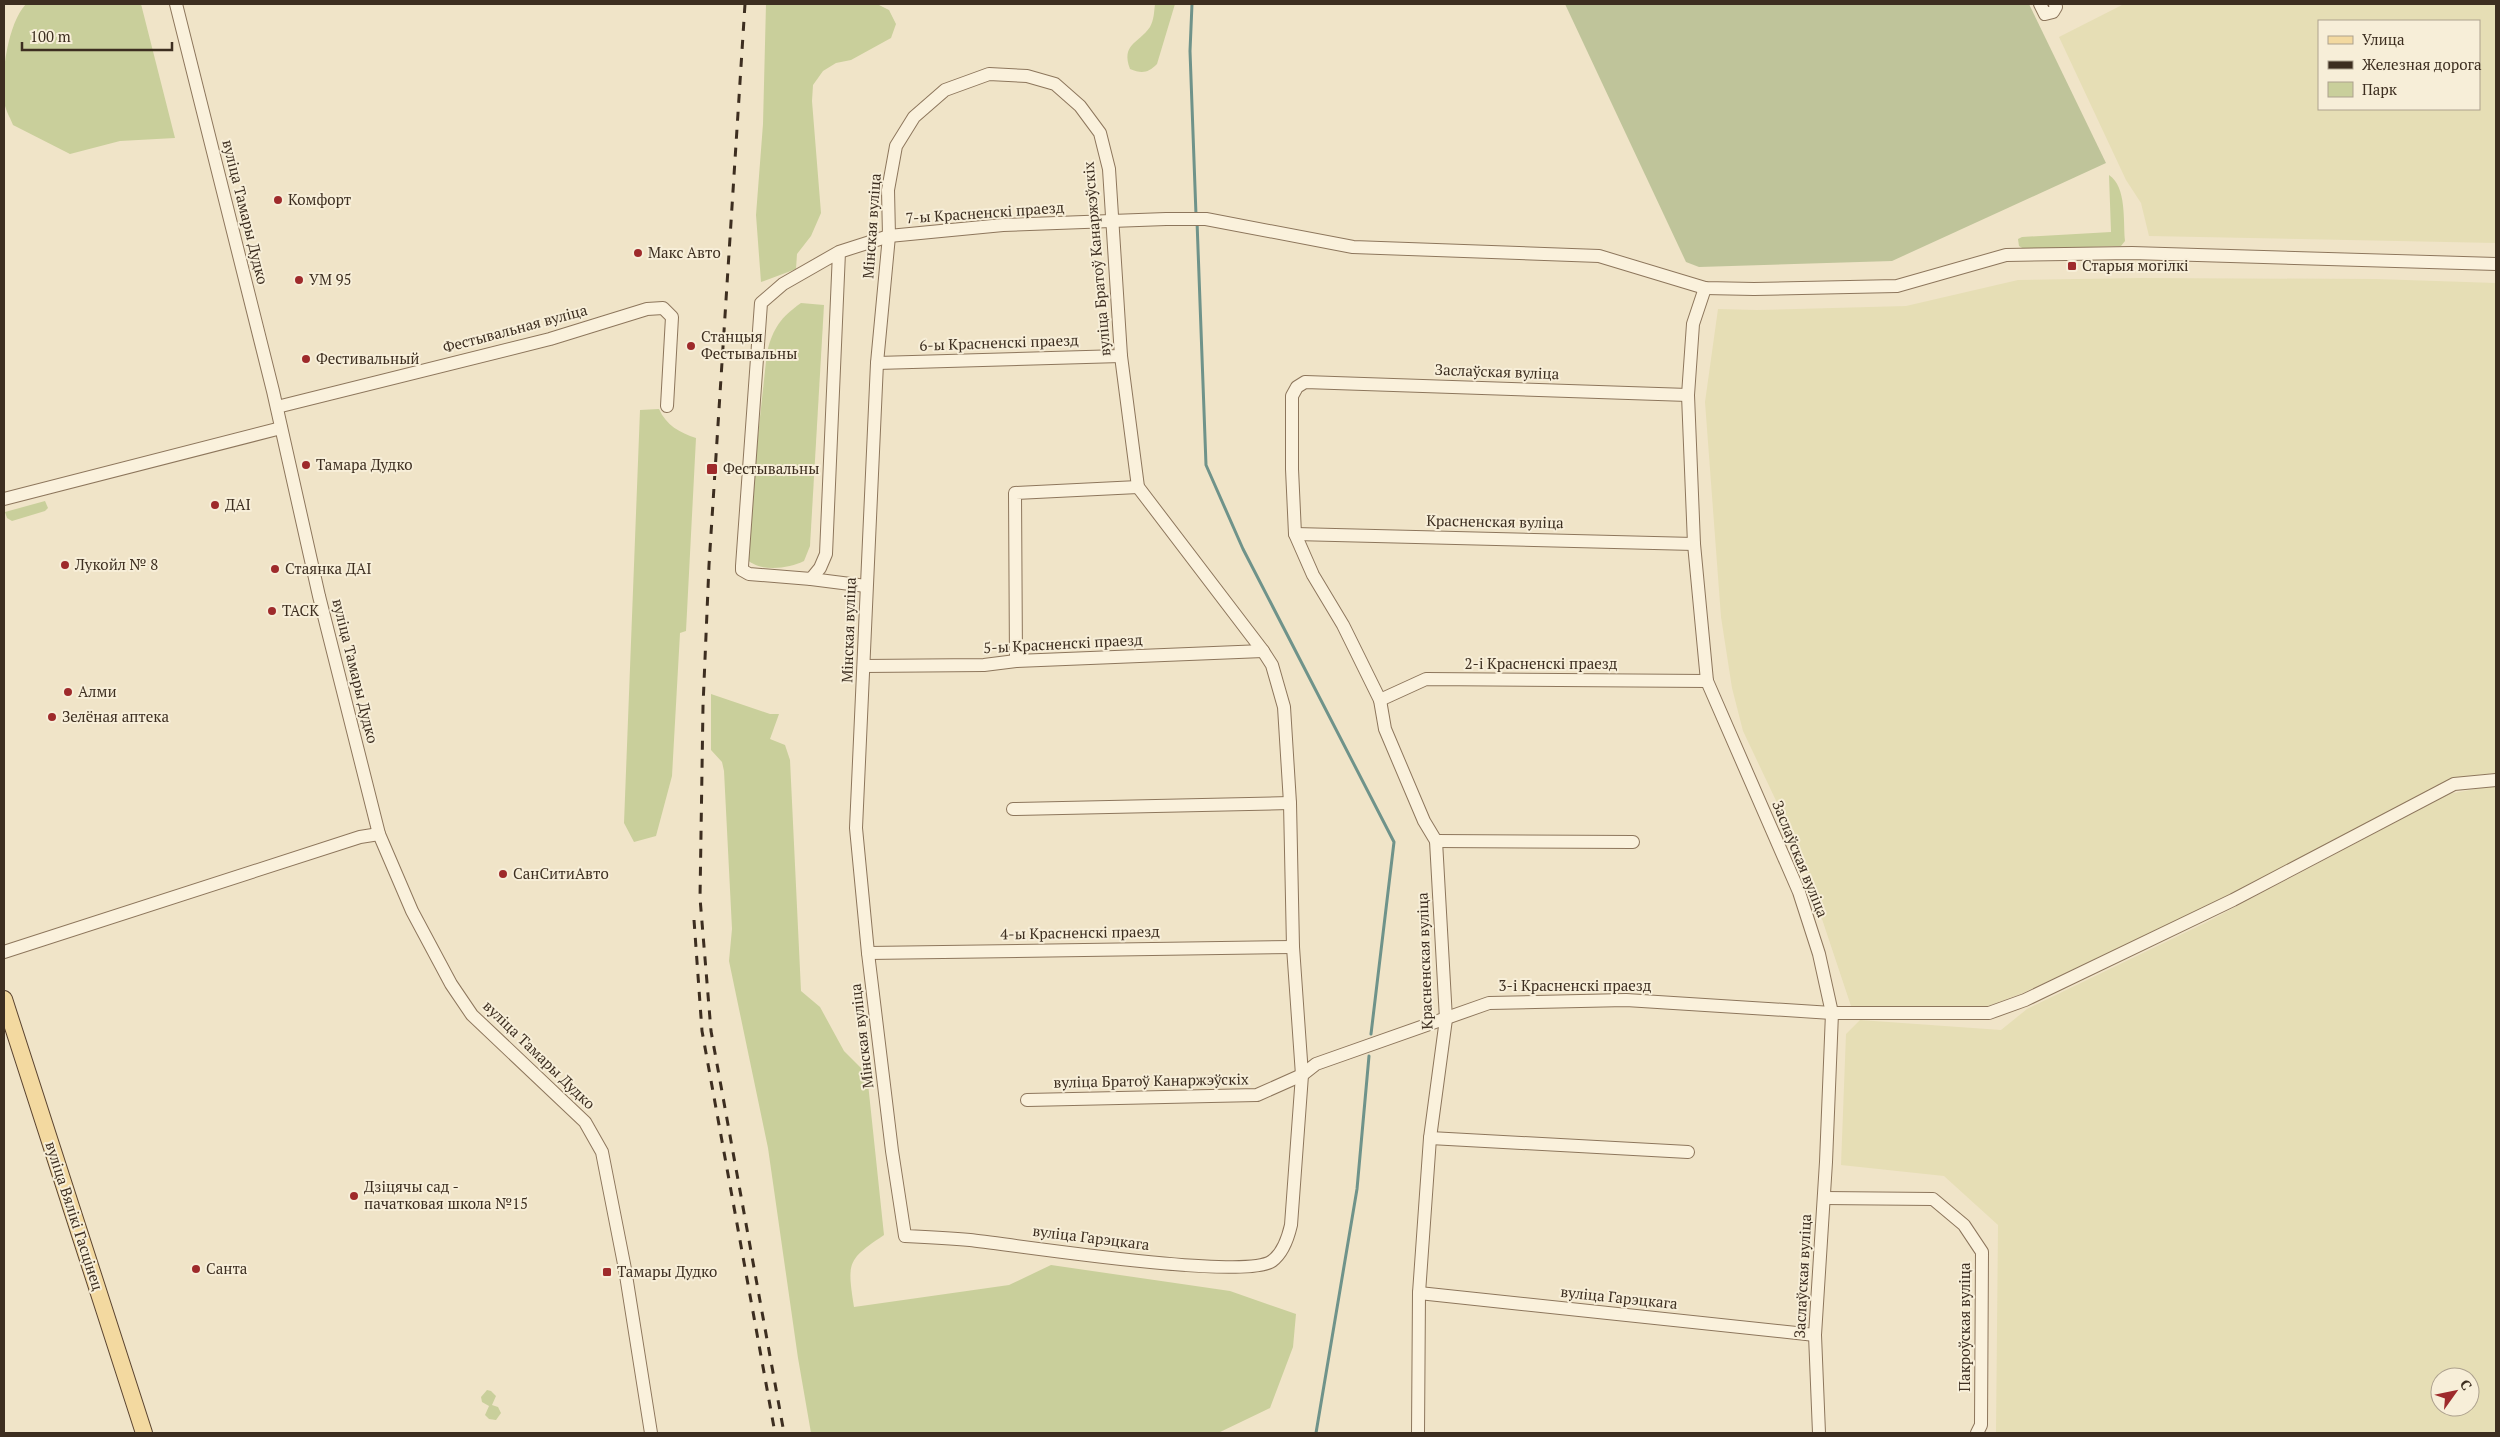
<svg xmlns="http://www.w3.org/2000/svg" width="2500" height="1437" viewBox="0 0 2500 1437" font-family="'PT Serif',serif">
<rect width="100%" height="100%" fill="#f0e4c8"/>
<g fill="#e6deb5" fill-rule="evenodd">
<path d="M 2124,4 L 2496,4 L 2496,243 L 2149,236 L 2141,203 L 2126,180 L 2059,37 ZM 2319,21 L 2479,21 L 2479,109 L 2319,109 Z"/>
<polygon points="2140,278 2376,279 2496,283 2496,773 2452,778 2230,895 2023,993 1988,1006 1851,1006 1798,847 1743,731 1732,688 1721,617 1705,402 1718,309 1757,310 1906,306 2018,280"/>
<path d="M 2496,785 L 2496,1433 L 1996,1433 L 1998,1225 L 1944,1176 L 1841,1165 L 1846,1034 L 1860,1020 L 2001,1030 L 2027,1009 L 2205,923 L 2449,794 ZM 2440,1377 L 2470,1377 L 2470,1407 L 2440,1407 Z"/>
</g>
<g fill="#c9cf9b">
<path d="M 26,4 L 141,4 L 175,138 L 120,141 L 70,154 L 13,125 C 10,117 4,108 4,99 C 1,74 8,23 26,4 Z"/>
<polygon points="766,4 877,4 889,10 896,24 891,38 851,60 836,63 823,71 813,85 812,101 821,213 811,236 797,254 796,269 761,282 756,215 763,124"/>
<path d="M 1155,4 L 1175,4 L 1157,64 C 1148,73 1142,74 1130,69 C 1121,44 1138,44 1150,27 C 1154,20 1154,12 1155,4 Z"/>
<path d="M 2109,175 C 2127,187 2123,221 2125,241 L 2121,246 L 2024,249 L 2019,246 L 2018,239 L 2022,237 L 2111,232 Z"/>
<path d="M 801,303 L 824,305 L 810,546 L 804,561 C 788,569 757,573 745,557 L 767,352 C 773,328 781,317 801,303 Z"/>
<path d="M 659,409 C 666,425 680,433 696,438 L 686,631 L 680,633 L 672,776 L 656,836 L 634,842 L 624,823 L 640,410 Z"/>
<polygon points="45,501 48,508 45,511 12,521 7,518 5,512"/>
<path d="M 711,694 L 770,714 L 779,714 L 770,739 L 785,745 L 790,760 L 801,991 L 820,1007 L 844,1051 L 867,1074 L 884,1235 C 847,1260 847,1262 854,1307 L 1009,1285 L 1051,1265 L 1230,1291 L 1296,1314 L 1293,1347 L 1270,1408 L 1218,1433 L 811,1433 L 798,1358 L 768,1148 L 729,961 L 732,929 L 724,771 L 722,762 L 711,750 Z"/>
<polygon points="487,1390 491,1391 496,1396 492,1405 498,1407 501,1413 496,1420 489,1419 485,1415 489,1406 482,1402 481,1397"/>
</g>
<polygon fill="#bfc49a" points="1565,4 2029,4 2106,163 1892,261 1699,267 1686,262"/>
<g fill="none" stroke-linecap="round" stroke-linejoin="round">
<g stroke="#6f938a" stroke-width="3">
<polyline points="1192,4 1190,51 1196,215"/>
<polyline points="1197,221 1206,465 1243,549 1394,842 1371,1034"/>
<polyline points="1316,1433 1357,1189 1369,1056"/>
</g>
<g stroke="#8d765c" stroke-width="14">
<g id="minor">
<polyline points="176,4 273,391 319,596 379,834 412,911 451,984 472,1015 585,1122 602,1152 625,1269 651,1433"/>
<polyline points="2040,4 2045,14 2053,12 2056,7 2055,4"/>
<path d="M 989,74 L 1027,76 L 1055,84 L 1080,106 L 1100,133 L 1109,169 L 1121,356 L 1138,487 L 1263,651 L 1272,665 L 1284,707 L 1290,803 L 1293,947 L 1302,1075 L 1291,1225 C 1288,1238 1283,1253 1272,1261 C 1245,1281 1016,1245 970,1240 C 948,1238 927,1237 905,1236 L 892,1151 L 868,953 L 856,828 L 877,363 L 889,236 L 888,190 L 896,146 L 914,117 L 945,90 Z"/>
<polyline points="839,252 826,554 820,568 811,579 749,574 742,570 742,566 761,303 783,284 839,252 889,236 1003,225 1166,219 1206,219 1353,247 1599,256 1705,288 1754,289 1897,286 2006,255 2132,253 2496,264"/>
<polyline points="1705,288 1693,324 1688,395 1694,544 1707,681 1799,892 1819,954 1832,1013 1826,1162 1815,1335 1819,1433"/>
<polyline points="877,363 1121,356"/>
<polyline points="277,407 550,339 647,309 663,308 672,317 667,406"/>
<polyline points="4,499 281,428"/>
<polyline points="1295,534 1694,544"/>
<polyline points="811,579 866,586"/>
<polyline points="1016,661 1015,493 1138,487"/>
<polyline points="864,666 984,665 1016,661 1263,651"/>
<polyline points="1380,700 1426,679 1707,681"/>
<polyline points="1013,809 1290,803"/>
<polyline points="1436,841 1633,842"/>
<polyline points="4,952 360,837 379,834"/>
<polyline points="868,953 1293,947"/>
<polyline points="1027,1100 1257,1095 1302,1075 1316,1064 1489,1003 1626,1000 1832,1013 1989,1013 2025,1000 2233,900 2454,784 2496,780"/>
<polyline points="1430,1138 1688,1152"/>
<polyline points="1824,1198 1933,1199 1964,1225 1982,1252 1981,1425 1977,1433"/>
<polyline points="1419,1293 1815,1335"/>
<polyline points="1418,1433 1419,1293 1430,1138 1446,1019 1436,841 1424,821 1385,729 1380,700 1343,625 1313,575 1295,534 1292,469 1292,396 1297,387 1305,382 1688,395"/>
</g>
</g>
<g stroke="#5b4430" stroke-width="18">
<polyline id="major" points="4,999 144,1433"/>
</g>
<use href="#minor" stroke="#faf1dc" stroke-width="12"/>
<use href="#major" stroke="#f3d9a0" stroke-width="16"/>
<g stroke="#3d2e20" stroke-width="3" stroke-dasharray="9 9" stroke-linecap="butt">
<polyline points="745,4 709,565 703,706 700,898 711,1031 784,1433"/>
<polyline points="694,920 702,1031 775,1433"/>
</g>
</g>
<g fill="#9e2a2b" stroke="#f7eed8" stroke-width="2">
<circle cx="278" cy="200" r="5"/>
<circle cx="638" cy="253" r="5"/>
<rect x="2067" y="261" width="10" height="10" rx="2.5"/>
<circle cx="299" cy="280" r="5"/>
<circle cx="691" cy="346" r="5"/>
<circle cx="306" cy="359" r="5"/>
<circle cx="306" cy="465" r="5"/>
<rect x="706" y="463" width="12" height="12" rx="2.5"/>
<circle cx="215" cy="505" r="5"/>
<circle cx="65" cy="565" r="5"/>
<circle cx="275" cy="569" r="5"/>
<circle cx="272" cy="611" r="5"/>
<circle cx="68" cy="692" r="5"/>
<circle cx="52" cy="717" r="5"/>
<circle cx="503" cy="874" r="5"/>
<circle cx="354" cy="1196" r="5"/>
<circle cx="196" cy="1269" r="5"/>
<rect x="602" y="1267" width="10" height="10" rx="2.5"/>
</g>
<g text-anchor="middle" stroke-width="4" stroke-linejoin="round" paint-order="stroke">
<g font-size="15" fill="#3d2e20" stroke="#f7eed8" text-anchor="start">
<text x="288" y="205">Комфорт</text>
<text x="648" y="258">Макс Авто</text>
<text x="2082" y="271">Старыя могілкі</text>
<text x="309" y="285">УМ 95</text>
<text x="701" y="342">Станцыя<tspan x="701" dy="17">Фестывальны</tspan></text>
<text x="316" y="364">Фестивальный</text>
<text x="316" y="470">Тамара Дудко</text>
<text x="723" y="474">Фестывальны</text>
<text x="225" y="510">ДАІ</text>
<text x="75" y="570">Лукойл № 8</text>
<text x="285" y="574">Стаянка ДАІ</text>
<text x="282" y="616">ТАСК</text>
<text x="78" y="697">Алми</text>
<text x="62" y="722">Зелёная аптека</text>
<text x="513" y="879">СанСитиАвто</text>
<text x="364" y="1192">Дзіцячы сад -<tspan x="364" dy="17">пачатковая школа №15</tspan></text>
<text x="206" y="1274">Санта</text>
<text x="617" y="1277">Тамары Дудко</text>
</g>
<g font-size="15" fill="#3d2e20" stroke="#f7eed8">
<text transform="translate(245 212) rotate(76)" y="5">вуліца Тамары Дудко</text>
<text transform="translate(985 213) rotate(-4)" y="5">7-ы Красненскі праезд</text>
<text transform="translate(872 226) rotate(-86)" y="5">Мінская вуліца</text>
<text transform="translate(1097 259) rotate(-95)" y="5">вуліца Братоў Канаржэўскіх</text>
<text transform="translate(515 329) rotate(-15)" y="5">Фестывальная вуліца</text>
<text transform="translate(999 343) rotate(-2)" y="5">6-ы Красненскі праезд</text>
<text transform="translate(1497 372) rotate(2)" y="5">Заслаўская вуліца</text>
<text transform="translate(1495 522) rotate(1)" y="5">Красненская вуліца</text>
<text transform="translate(849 630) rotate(-88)" y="5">Мінская вуліца</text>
<text transform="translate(1063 644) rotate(-3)" y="5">5-ы Красненскі праезд</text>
<text x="1541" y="669">2-і Красненскі праезд</text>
<text transform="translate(355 671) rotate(76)" y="5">вуліца Тамары Дудко</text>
<text transform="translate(1800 859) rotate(68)" y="5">Заслаўская вуліца</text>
<text transform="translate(1080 933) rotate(-1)" y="5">4-ы Красненскі праезд</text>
<text transform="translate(1425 961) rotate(-92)" y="5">Красненская вуліца</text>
<text x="1575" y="991">3-і Красненскі праезд</text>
<text transform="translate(862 1036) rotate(-97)" y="5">Мінская вуліца</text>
<text transform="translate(539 1055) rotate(44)" y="5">вуліца Тамары Дудко</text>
<text transform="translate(1151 1081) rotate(-1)" y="5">вуліца Братоў Канаржэўскіх</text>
<text transform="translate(74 1216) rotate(72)" y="5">вуліца Вялікі Гасцінец</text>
<text transform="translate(1091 1238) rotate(7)" y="5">вуліца Гарэцкага</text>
<text transform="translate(1803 1276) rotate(-87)" y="5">Заслаўская вуліца</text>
<text transform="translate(1619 1298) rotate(6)" y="5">вуліца Гарэцкага</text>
<text transform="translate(1965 1327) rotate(-90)" y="5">Пакроўская вуліца</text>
</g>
</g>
<rect width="2500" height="1437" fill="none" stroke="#3d2e20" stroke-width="10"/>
<rect x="2318" y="20" width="162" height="90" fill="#f7eed8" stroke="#ada18e"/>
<rect x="2328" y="36" width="25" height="8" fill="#f3d9a0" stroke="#ada18e"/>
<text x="2362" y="45" font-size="15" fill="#3d2e20">Улица</text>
<rect x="2328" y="61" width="25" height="8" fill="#3d2e20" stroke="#ada18e"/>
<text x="2362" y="70" font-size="15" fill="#3d2e20">Железная дорога</text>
<rect x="2328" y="82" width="25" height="15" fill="#c9cf9b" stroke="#ada18e"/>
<text x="2362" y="95" font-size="15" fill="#3d2e20">Парк</text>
<g transform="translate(2455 1392) rotate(57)"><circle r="24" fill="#f7eed8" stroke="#ada18e"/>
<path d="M0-4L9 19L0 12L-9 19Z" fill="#9e2a2b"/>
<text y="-8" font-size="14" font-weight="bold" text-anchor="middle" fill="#3d2e20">С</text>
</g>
<path d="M22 42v8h150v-8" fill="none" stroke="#3d2e20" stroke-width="2.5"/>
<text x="30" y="42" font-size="15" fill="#3d2e20" stroke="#f7eed8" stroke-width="4" paint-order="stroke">100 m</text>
</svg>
